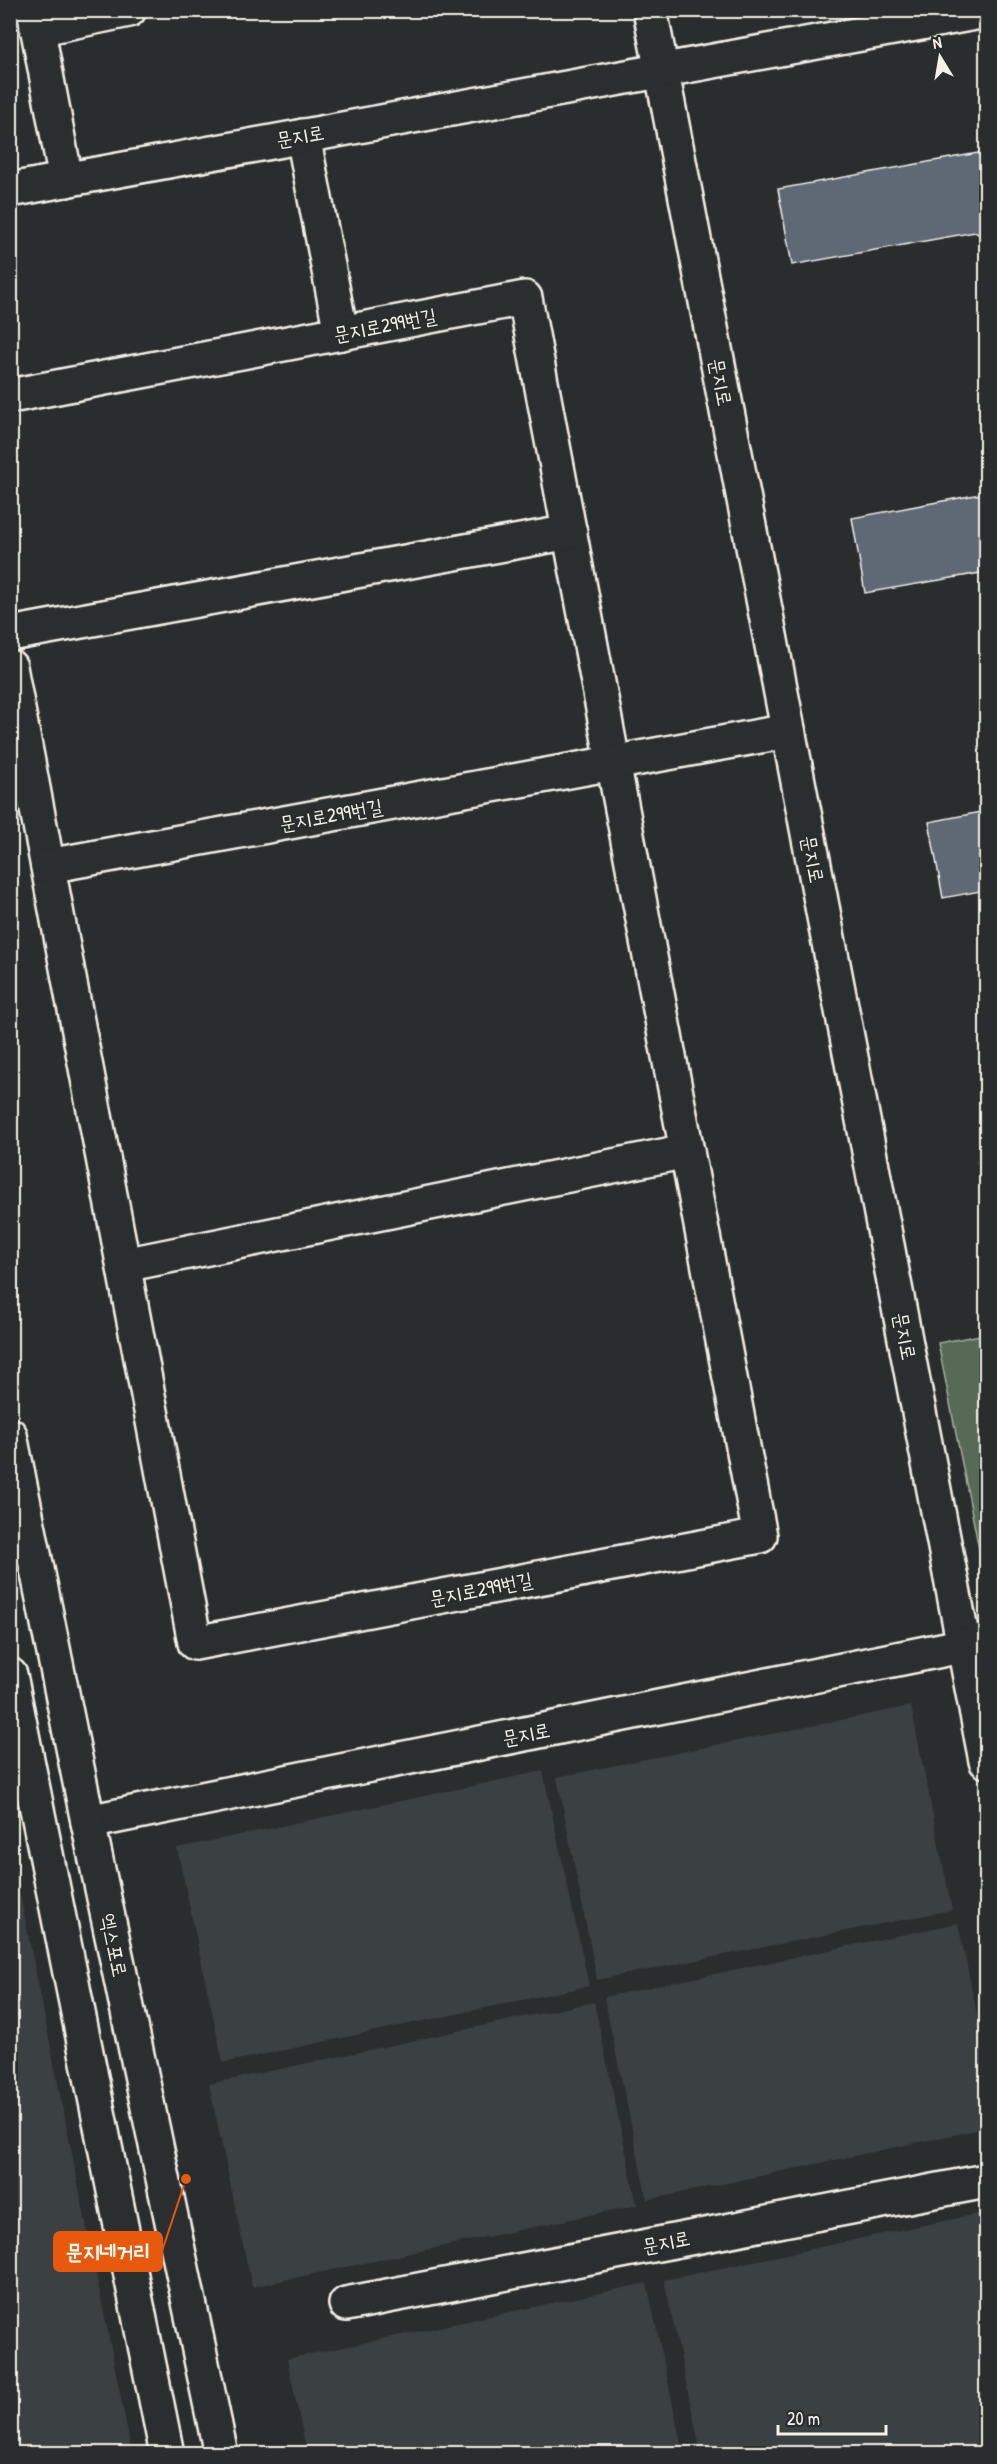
<svg xmlns="http://www.w3.org/2000/svg" width="997" height="2464" viewBox="0 0 997 2464" font-family="'Patrick Hand','Poor Story',sans-serif">
<rect width="100%" height="100%" fill="#2a2d2e"/>
<filter id="ink" filterUnits="userSpaceOnUse"><feTurbulence type="fractalNoise" baseFrequency=".0167" numOctaves="2"/><feDisplacementMap in="SourceGraphic" scale="12" xChannelSelector="R" yChannelSelector="G"/><feConvolveMatrix kernelMatrix="1 2 1 2 8 2 1 2 1" color-interpolation-filters="sRGB"/></filter>
<g filter="url(#ink)">
<g fill="#3a3f43">
<polygon points="911,1706 952,1910 597,1980 557,1777"/>
<polygon points="543,1771 589,1986 223,2063 177,1848"/>
<polygon points="10,1849 11,1849 132,2453 11,2453"/>
<polygon points="958,1923 986,2057 986,2128 647,2200 604,1997"/>
<polygon points="594,2002 637,2205 252,2287 209,2084"/>
<polygon points="986,2212 986,2453 701,2453 664,2280"/>
<polygon points="647,2283 683,2453 307,2453 287,2359"/>
</g>
<polygon fill="#566b56" stroke="#a5ae9f" stroke-width="1.5" points="986,1334 986,1563 981,1559 938,1343"/>
<g fill="#5e6875" stroke="#f4f1e8" stroke-width="1.5">
<polygon points="986,148 986,239 975,232 792,265 778,189 978,153"/>
<polygon points="986,493 986,572 865,593 852,518"/>
<polygon points="986,811 986,890 943,898 929,822"/>
<polygon points="986,1160 986,1207 978,1161"/>
</g>
<g fill="none" stroke-linecap="round" stroke-linejoin="round">
<g stroke="#f4f1e8" stroke-width="38">
<g id="minor">
<polyline points="34,10 66,180"/>
<polyline points="650,10 986,1761"/>
<polyline points="37,29 129,10"/>
<polyline points="303,136 341,333"/>
<polyline points="10,190 986,11"/>
<polyline points="10,396 525,298 760,1536 195,1643 10,667"/>
<polyline points="10,634 570,532"/>
<polyline points="48,866 788,731"/>
<polyline points="124,1265 687,1151"/>
<polyline points="88,1822 986,1641"/>
<polyline points="346,2304 986,2181"/>
</g>
</g>
<g stroke="#f4f1e8" stroke-width="38">
<g id="secondary">
<polyline points="10,1435 88,1822 221,2454"/>
<polyline points="10,1675 167,2454"/>
</g>
</g>
<use href="#minor" stroke="#2a2d2e" stroke-width="33"/>
<use href="#secondary" stroke="#2a2d2e" stroke-width="33"/>
</g>
</g>
<g text-anchor="middle" stroke-width="4.5" stroke-linejoin="round" paint-order="stroke">
<g font-size="20" fill="#f4f1e8" stroke="#2a2d2e">
<text transform="translate(300 136) rotate(-10)" y="7">문지로</text>
<text transform="translate(385 325) rotate(-11)" y="7">문지로299번길</text>
<text transform="translate(721 382) rotate(79)" y="7">문지로</text>
<text transform="translate(331 815) rotate(-10)" y="7">문지로299번길</text>
<text transform="translate(813 859) rotate(79)" y="7">문지로</text>
<text transform="translate(905 1336) rotate(79)" y="7">문지로</text>
<text transform="translate(481 1589) rotate(-11)" y="7">문지로299번길</text>
<text transform="translate(526 1734) rotate(-11)" y="7">문지로</text>
<text transform="translate(114 1945) rotate(78)" y="7">엑스포로</text>
<text transform="translate(666 2242) rotate(-11)" y="7">문지로</text>
</g>
</g>
<path fill="none" stroke="#e8590c" stroke-width="2" d="M186 2179L162 2251"/>
<circle fill="#e8590c" stroke="#2a2d2e" stroke-width="2" cx="186" cy="2179" r="6"/>
<rect fill="#e8590c" stroke="#e8590c" stroke-width="2" x="54" y="2232" width="108" height="39" rx="6"/>
<g font-size="21" text-anchor="middle" font-weight="bold" fill="#fff">
<text x="108" y="2259">문지네거리</text>
</g>
<rect width="997" height="2464" fill="none" stroke="#2a2d2e" stroke-width="36"/>
<rect x="18" y="18" width="961" height="2428" fill="none" stroke="#f4f1e8" stroke-width="2" filter="url(#ink)"/>
<g transform="translate(940 57) rotate(349)" stroke="#2a2d2e" stroke-width="4.5" paint-order="stroke">
<path d="M0-4.5L10 22L0 15L-10 22Z" fill="#f4f1e8"/>
<text y="-9" font-size="16" font-weight="bold" text-anchor="middle" fill="#f4f1e8">N</text>
</g>
<path d="M778 2425v9h108v-9" fill="none" stroke="#f4f1e8" stroke-width="3"/>
<text x="787" y="2425" font-size="18" fill="#f4f1e8" stroke="#2a2d2e" stroke-width="4.5" paint-order="stroke">20 m</text>
</svg>
